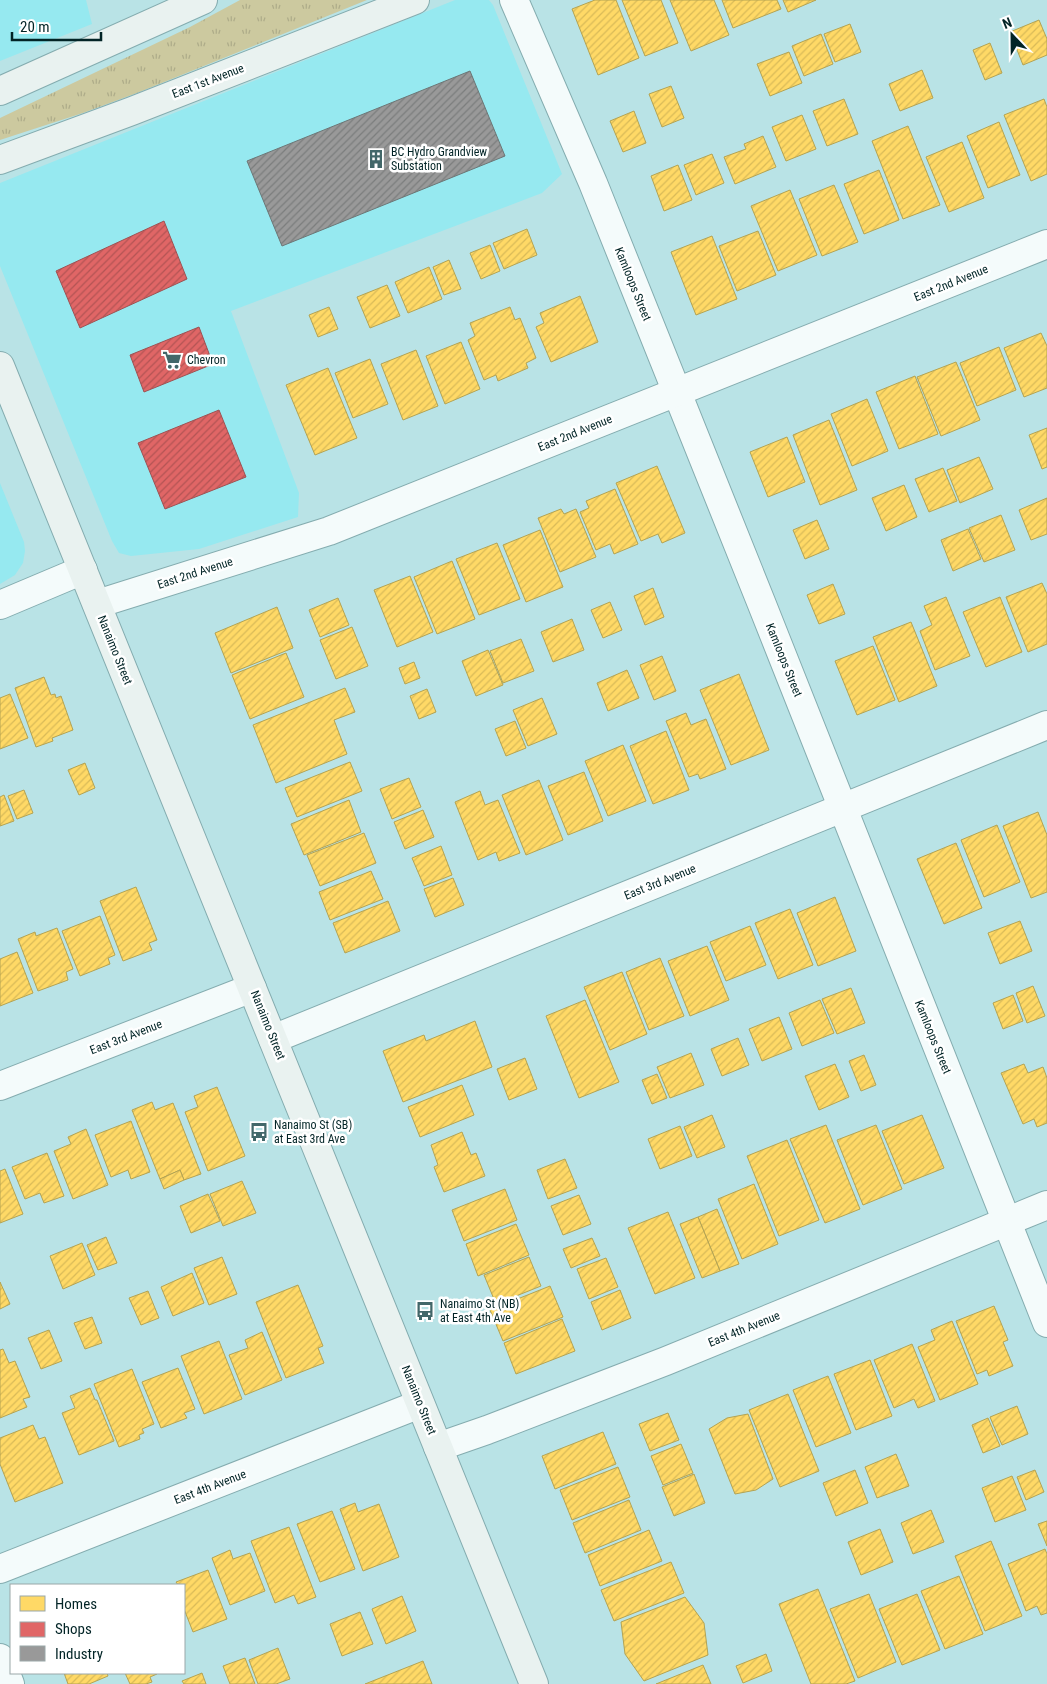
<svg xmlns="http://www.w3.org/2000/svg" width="1047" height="1684" viewBox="0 0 1047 1684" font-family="'Roboto Condensed',sans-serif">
<defs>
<pattern id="grass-tufts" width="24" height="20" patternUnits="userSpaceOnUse" patternTransform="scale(1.25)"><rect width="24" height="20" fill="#ccc99f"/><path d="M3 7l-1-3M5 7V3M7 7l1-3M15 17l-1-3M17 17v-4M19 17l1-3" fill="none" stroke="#aeac89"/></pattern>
<pattern id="homes-hatch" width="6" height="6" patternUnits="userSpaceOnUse" patternTransform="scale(1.25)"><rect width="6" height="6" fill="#ffd966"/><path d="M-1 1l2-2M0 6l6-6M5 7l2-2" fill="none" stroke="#d9ba58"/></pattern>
<pattern id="shops-hatch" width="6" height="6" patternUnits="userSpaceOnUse" patternTransform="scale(1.25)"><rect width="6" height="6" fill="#e06666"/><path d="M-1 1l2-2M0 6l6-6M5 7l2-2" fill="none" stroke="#b35454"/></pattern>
<pattern id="industry-hatch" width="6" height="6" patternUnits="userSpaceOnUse" patternTransform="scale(1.25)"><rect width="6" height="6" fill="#999"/><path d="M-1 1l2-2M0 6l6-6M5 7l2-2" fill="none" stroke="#7b7d7d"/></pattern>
</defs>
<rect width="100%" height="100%" fill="#b9e3e6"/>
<g fill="#96e9f0">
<polygon points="0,0 86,0 92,24 0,61"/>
<polygon points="455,0 489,0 493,5 562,174 542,193 231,311 299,493 298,517 199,549 131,556 119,553 112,541 0,266 0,183"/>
<polygon points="0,483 24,542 25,551 23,563 15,575 0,584"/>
</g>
<polygon fill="url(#grass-tufts)" points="240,0 367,0 137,93 83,113 0,140 0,118 190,27"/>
<g fill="url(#homes-hatch)" stroke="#b3a353">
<polygon points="595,0 616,0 639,58 598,75 572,9"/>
<polygon points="622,0 661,0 678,43 645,56"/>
<polygon points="670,0 714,0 729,35 691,51"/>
<polygon points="722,0 777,0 781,9 733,28"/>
<polygon points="783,0 816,0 788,12"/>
<polygon points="1039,20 1047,39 1047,55 1023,65 1010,32"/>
<polygon points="850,24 861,52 835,62 824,34"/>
<polygon points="821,34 833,64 804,76 792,46"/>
<polygon points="990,43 1002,73 985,80 973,50"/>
<polygon points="789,52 802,83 770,96 757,64"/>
<polygon points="922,70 933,98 900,111 889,84"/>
<polygon points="671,86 684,118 662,127 649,94"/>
<polygon points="844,99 858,134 827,146 813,111"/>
<polygon points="1044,99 1047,107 1047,174 1031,181 1004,115"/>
<polygon points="634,111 646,143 623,152 610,121"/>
<polygon points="802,115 816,149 786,161 772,127"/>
<polygon points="999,122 1020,175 988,188 967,136"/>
<polygon points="908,126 940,205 903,219 872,141"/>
<polygon points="763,136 776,167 735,184 724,157 746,149 744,144"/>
<polygon points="962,142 984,198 949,212 926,157"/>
<polygon points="712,154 724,183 696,195 684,165"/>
<polygon points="678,165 692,200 664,211 651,176"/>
<polygon points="879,170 899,220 864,234 844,184"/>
<polygon points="834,185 858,242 822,256 799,199"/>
<polygon points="790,190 817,255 778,271 751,206"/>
<polygon points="527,229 537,255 504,269 493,243"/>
<polygon points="758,231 776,275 737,291 719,246"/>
<polygon points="712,236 737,299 696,315 671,252"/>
<polygon points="490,245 500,271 481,279 470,253"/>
<polygon points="449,260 461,289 444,295 433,267"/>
<polygon points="429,267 442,299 408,313 395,282"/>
<polygon points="387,285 400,316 370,328 357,297"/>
<polygon points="580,296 598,342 551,362 536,327 544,323 540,313"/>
<polygon points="329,307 338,329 318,337 309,315"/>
<polygon points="510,307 515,320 520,318 536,358 526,363 528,368 498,381 496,375 484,380 468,340 475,336 470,323"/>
<polygon points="1041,333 1047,346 1047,388 1024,397 1004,348"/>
<polygon points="461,342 480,389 445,404 426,356"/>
<polygon points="999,347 1016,390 977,406 960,363"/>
<polygon points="416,350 438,406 403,420 381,364"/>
<polygon points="370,359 388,404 353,418 335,373"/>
<polygon points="956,362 980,420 941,436 917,377"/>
<polygon points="328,368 357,438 315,455 286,385"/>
<polygon points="915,376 938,434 899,449 876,392"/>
<polygon points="867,399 888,451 852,466 831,414"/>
<polygon points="829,420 857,490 820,505 793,435"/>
<polygon points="1047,428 1047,467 1042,469 1029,435"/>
<polygon points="787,437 805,482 768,497 750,452"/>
<polygon points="979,457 993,489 960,503 947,470"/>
<polygon points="657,466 685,533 662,543 658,534 641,541 616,483"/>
<polygon points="943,468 957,501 929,512 915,479"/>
<polygon points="904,485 917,517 886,531 872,498"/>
<polygon points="615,489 638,544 614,554 610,544 596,550 580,512 589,508 586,501"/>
<polygon points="1047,498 1047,534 1031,540 1019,510"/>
<polygon points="561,509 564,514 576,509 596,557 560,572 538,518"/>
<polygon points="1001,515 1015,550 984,562 969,528"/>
<polygon points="817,520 829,549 805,559 793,530"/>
<polygon points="968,529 981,559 953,571 941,540"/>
<polygon points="540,530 563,587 526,602 503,545"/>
<polygon points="497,543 520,599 479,615 456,559"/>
<polygon points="452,561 475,619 437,634 414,577"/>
<polygon points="410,576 433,632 397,647 374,590"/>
<polygon points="1042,583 1047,594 1047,644 1028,652 1006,597"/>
<polygon points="833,584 845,614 819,624 807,595"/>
<polygon points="653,588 664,617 645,625 634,596"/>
<polygon points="946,597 970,656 935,670 920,631 932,625 924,606"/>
<polygon points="1000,597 1022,652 986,667 963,612"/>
<polygon points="338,598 349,625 320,637 309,610"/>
<polygon points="610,602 622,630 603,638 591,610"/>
<polygon points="277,607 293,648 231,673 215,633"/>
<polygon points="572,619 584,650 553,662 541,632"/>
<polygon points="911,622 937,686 899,702 873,637"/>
<polygon points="352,627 368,666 336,679 320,640"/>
<polygon points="521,639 534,671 503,683 490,651"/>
<polygon points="873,646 895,700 857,715 835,661"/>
<polygon points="488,650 503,685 476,696 462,661"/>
<polygon points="286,653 304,697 250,719 232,675"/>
<polygon points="662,656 676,691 654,700 640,665"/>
<polygon points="414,662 420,678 405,684 399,668"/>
<polygon points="627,670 639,698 608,711 597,683"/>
<polygon points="739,674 769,750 731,765 700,690"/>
<polygon points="44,677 51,695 55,694 56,698 61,696 73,730 52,738 53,741 36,747 15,688"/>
<polygon points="345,688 355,712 334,720 347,754 276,783 253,725"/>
<polygon points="427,689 436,712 419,719 410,696"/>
<polygon points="10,694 28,738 0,749 0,698"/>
<polygon points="542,698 557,734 528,746 513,710"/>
<polygon points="686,713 691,725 706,719 726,769 700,779 698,774 689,777 666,721"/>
<polygon points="515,721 526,748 506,756 495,729"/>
<polygon points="666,731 689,790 653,804 630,746"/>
<polygon points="623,745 646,801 608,816 585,761"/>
<polygon points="350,762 362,791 297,817 285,788"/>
<polygon points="85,763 95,788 79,795 68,770"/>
<polygon points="584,772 603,821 568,835 548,786"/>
<polygon points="409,778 421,807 392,819 380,789"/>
<polygon points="539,780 563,840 526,855 502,795"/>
<polygon points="24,790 33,813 17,819 8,796"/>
<polygon points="480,791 485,805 498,800 520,853 499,861 496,852 478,860 455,802"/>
<polygon points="4,795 14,821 0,826 0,797"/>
<polygon points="349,800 361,832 304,855 291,824"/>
<polygon points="423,810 434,837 405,849 394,822"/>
<polygon points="1038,812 1047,835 1047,892 1031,898 1003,826"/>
<polygon points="997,825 1020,882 984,897 961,840"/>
<polygon points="364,833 376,863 320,886 307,855"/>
<polygon points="956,843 982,908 944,924 917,859"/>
<polygon points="441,846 452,875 424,886 412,858"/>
<polygon points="371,871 383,899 330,920 319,892"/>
<polygon points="453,878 464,905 435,917 424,889"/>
<polygon points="136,887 157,940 149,943 152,950 123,961 100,901"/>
<polygon points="835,897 856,951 818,966 797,913"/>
<polygon points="388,901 400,931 345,953 333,923"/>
<polygon points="790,909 813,965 778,979 755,923"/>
<polygon points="100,916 115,955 108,958 110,964 80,976 62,931"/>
<polygon points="1020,921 1032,951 1000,964 988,933"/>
<polygon points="750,926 766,965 726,981 710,942"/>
<polygon points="57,928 73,969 66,972 68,980 38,991 18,939 35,932 36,936"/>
<polygon points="707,946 729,1000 690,1016 668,961"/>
<polygon points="17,952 33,993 0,1006 0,959"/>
<polygon points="660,958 684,1016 649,1030 626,972"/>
<polygon points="622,972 647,1034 610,1050 584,987"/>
<polygon points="1033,986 1045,1016 1027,1023 1016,993"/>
<polygon points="851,988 865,1023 837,1034 822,999"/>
<polygon points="1013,995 1023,1021 1003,1029 993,1003"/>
<polygon points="585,1000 619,1082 579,1098 546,1016"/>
<polygon points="820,1000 834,1033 802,1046 789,1013"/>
<polygon points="779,1017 792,1049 762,1061 749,1029"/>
<polygon points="475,1021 492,1067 403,1102 383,1051 424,1035 426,1041"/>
<polygon points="738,1038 749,1065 722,1076 711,1049"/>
<polygon points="691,1053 704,1085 670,1098 657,1067"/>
<polygon points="864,1055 876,1085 861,1091 849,1061"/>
<polygon points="525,1058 537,1089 509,1100 497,1069"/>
<polygon points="835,1064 849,1097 819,1110 805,1076"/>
<polygon points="1024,1064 1028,1073 1043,1067 1047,1078 1047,1123 1037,1127 1034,1119 1023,1124 1001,1073"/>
<polygon points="657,1074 667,1098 652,1104 642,1080"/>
<polygon points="462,1085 474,1115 420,1137 408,1107"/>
<polygon points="217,1087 245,1156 208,1171 185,1112 198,1107 194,1096"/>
<polygon points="152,1102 155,1110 173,1103 201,1174 184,1180 180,1170 160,1179 132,1110"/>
<polygon points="712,1115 725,1147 697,1158 684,1127"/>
<polygon points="922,1115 944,1168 904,1184 882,1131"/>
<polygon points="131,1121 150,1172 131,1179 128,1170 111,1177 95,1135"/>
<polygon points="826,1125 860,1209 825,1223 790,1139"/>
<polygon points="876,1125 902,1189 863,1205 837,1140"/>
<polygon points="680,1126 692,1156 660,1169 648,1139"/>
<polygon points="86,1129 108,1185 73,1199 54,1151 71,1144 68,1137"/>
<polygon points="462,1132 471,1155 476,1153 485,1176 444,1192 434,1167 438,1165 431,1145"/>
<polygon points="787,1140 819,1220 779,1236 747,1156"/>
<polygon points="47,1153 64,1196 44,1203 40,1193 25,1199 12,1167"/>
<polygon points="565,1159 577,1188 548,1199 537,1170"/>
<polygon points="5,1169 23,1214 0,1223 0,1171"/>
<polygon points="180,1170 184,1180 164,1189 160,1179"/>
<polygon points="242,1181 256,1213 223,1226 210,1194"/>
<polygon points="754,1184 778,1244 742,1259 718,1199"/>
<polygon points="505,1189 517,1220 464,1241 452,1210"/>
<polygon points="208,1194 220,1221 191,1233 180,1206"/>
<polygon points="579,1195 591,1224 563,1235 551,1206"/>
<polygon points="717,1209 739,1264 720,1271 698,1217"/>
<polygon points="668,1212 695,1278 655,1294 628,1228"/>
<polygon points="698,1217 720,1271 702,1278 680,1224"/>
<polygon points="516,1224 529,1255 478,1276 466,1244"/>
<polygon points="106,1237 117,1263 98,1270 87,1245"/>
<polygon points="592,1238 600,1256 571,1268 563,1249"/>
<polygon points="82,1243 95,1275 63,1289 50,1256"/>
<polygon points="222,1257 237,1294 209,1305 194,1268"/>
<polygon points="529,1257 541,1286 496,1304 484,1275"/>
<polygon points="606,1258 618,1287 589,1299 577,1269"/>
<polygon points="192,1273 204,1303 173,1316 161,1287"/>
<polygon points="0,1282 10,1304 0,1309"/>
<polygon points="298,1285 323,1346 318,1348 324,1363 286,1378 256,1302"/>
<polygon points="550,1286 563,1317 503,1341 490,1310"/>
<polygon points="620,1290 631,1318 602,1330 591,1302"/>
<polygon points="148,1291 159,1318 141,1325 129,1298"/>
<polygon points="994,1306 1008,1340 1003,1342 1013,1366 989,1376 987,1370 977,1374 956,1321"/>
<polygon points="92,1317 102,1343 85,1349 74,1323"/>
<polygon points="562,1319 575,1351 516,1374 504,1343"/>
<polygon points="952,1321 978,1384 940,1400 918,1347 935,1340 931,1330"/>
<polygon points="49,1330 62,1361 41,1369 28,1338"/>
<polygon points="262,1332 282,1380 245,1395 229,1355 248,1348 245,1340"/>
<polygon points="219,1341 242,1399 204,1414 181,1356"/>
<polygon points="912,1344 935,1401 918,1408 914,1399 894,1408 874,1360"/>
<polygon points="3,1349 9,1363 15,1361 30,1397 23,1399 27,1407 0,1418 0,1350"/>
<polygon points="870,1360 892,1416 856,1430 834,1374"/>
<polygon points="178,1368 195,1409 184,1413 187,1418 161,1428 142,1382"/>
<polygon points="132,1369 154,1424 142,1429 144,1433 139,1435 140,1439 119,1447 94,1384"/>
<polygon points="828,1376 851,1433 816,1447 793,1390"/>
<polygon points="90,1388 95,1400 97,1400 114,1441 79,1455 62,1413 75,1408 70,1396"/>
<polygon points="788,1394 819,1471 780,1487 749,1410"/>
<polygon points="1017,1406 1028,1434 1002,1445 990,1417"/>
<polygon points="668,1413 679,1440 650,1451 639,1424"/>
<polygon points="748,1414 773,1479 756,1490 735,1494 709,1429 727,1418"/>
<polygon points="988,1418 1000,1446 983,1453 972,1425"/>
<polygon points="33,1425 39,1439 45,1437 63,1483 15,1502 0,1464 0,1438"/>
<polygon points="603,1432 616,1464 555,1489 542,1456"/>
<polygon points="681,1444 693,1473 663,1485 651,1456"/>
<polygon points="896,1454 909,1486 877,1498 865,1467"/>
<polygon points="618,1467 630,1497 572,1520 560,1490"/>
<polygon points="855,1470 868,1503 836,1516 823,1483"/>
<polygon points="1035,1470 1044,1492 1026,1500 1017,1477"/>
<polygon points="694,1474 705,1503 674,1516 662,1487"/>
<polygon points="1012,1476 1026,1510 995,1522 982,1488"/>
<polygon points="629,1500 641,1530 585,1553 573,1523"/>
<polygon points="355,1503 358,1512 379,1504 399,1557 363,1571 340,1509"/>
<polygon points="931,1510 944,1542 913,1554 901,1523"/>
<polygon points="332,1511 355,1569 320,1582 297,1524"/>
<polygon points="1047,1521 1047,1546 1038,1524"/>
<polygon points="289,1527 316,1597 298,1604 294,1595 275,1603 251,1541"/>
<polygon points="880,1529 893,1562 861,1575 848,1542"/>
<polygon points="649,1530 662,1561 600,1586 588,1555"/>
<polygon points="991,1541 1022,1616 985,1631 955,1556"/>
<polygon points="1045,1549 1047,1554 1047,1613 1041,1615 1037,1606 1026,1611 1008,1564"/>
<polygon points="230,1550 233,1559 250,1553 265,1591 230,1605 212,1558"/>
<polygon points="671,1562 684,1593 614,1621 601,1590"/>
<polygon points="208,1570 227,1619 193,1632 184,1609 184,1585 178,1585 176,1582"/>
<polygon points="959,1576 983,1634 945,1649 921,1591"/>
<polygon points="818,1589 855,1681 846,1684 811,1684 779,1604"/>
<polygon points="869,1594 896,1662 858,1678 830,1609"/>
<polygon points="917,1594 940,1650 902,1665 879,1609"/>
<polygon points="402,1596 416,1631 386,1644 372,1609"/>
<polygon points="685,1597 704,1623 708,1655 644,1681 625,1654 621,1622"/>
<polygon points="360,1612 373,1644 342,1656 330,1624"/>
<polygon points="278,1648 290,1679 276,1684 258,1684 249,1660"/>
<polygon points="766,1654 772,1671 743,1683 736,1666"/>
<polygon points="245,1658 255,1684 230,1684 223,1666"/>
<polygon points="423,1661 432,1684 365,1684"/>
<polygon points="703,1665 711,1684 656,1684"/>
<polygon points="64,1673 107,1673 108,1676 89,1684 68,1684"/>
<polygon points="125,1673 156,1673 157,1674 150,1677 152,1682 146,1684 130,1684"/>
<polygon points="202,1673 206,1684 184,1684 182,1681"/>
</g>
<g fill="url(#shops-hatch)" stroke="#9d5253">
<polygon points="164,221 187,279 80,328 56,271"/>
<polygon points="199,327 213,364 144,392 130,355"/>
<polygon points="219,410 246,477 165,509 138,443"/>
</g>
<polygon fill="url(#industry-hatch)" stroke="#6c7676" points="470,71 505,156 282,246 247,161"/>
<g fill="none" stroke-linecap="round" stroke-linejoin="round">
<g stroke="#84acaf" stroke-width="30">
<g id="street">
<polyline points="514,0 593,183 761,602 1047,1323"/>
<polyline points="97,604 329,531 1047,244"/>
<polyline points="0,605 83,570"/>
<polyline points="273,1039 1047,725"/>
<polyline points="0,1086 252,988"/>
<polyline points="438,1447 487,1430 666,1361 1047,1205"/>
<polyline points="0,1569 420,1404"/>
<polyline points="0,1658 10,1684"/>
</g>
</g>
<g stroke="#84acaf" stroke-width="30">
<g id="secondary">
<polyline points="0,91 203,0"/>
<polyline points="0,160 132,111 415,0"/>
<polyline points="0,366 534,1684"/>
</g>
</g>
<use href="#street" stroke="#f4fbfb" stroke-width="28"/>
<use href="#secondary" stroke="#e9f2f0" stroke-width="28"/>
</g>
<defs>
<g id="building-bare" transform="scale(1.5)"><path d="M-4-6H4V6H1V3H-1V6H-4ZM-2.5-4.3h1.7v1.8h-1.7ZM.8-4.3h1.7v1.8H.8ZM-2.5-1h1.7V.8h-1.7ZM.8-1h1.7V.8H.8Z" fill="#426769" stroke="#fff" stroke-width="2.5" paint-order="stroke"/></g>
<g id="supermarket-bare" transform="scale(1.5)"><path d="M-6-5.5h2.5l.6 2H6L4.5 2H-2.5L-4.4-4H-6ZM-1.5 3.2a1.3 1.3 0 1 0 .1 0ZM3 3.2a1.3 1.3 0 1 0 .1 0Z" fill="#426769" stroke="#fff" stroke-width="2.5" paint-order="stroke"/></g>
<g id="bus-bare" transform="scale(1.5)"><path d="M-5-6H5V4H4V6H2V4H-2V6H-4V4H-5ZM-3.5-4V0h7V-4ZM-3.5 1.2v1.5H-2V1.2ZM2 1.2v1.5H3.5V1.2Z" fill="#426769" stroke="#fff" stroke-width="2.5" paint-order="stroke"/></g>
</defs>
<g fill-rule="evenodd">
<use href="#building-bare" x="376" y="159"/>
<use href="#supermarket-bare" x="172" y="360"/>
<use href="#bus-bare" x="259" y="1132"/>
<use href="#bus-bare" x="425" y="1311"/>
</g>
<g text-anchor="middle" stroke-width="5" stroke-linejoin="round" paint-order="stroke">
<g font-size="12" fill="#022426" stroke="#fff">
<text transform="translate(208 81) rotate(-21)" y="4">East 1st Avenue</text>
<text transform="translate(951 283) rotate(-22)" y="4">East 2nd Avenue</text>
<text transform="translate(633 284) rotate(68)" y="4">Kamloops Street</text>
<text transform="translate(575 433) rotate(-22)" y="4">East 2nd Avenue</text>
<text transform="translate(195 573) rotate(-18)" y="4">East 2nd Avenue</text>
<text transform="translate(115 650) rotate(68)" y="4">Nanaimo Street</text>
<text transform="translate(784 660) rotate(68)" y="4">Kamloops Street</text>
<text transform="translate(660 882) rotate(-22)" y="4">East 3rd Avenue</text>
<text transform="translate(268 1025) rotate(68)" y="4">Nanaimo Street</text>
<text transform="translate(126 1037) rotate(-21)" y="4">East 3rd Avenue</text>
<text transform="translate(933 1037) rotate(68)" y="4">Kamloops Street</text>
<text transform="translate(744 1329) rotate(-22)" y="4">East 4th Avenue</text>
<text transform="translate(419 1400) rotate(68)" y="4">Nanaimo Street</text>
<text transform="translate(210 1487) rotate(-21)" y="4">East 4th Avenue</text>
</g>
<g font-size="12" fill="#022426" stroke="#fff" text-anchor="start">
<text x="391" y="156">BC Hydro Grandview<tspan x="391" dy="14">Substation</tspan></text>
<text x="187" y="364">Chevron</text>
<text x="274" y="1129">Nanaimo St (SB)<tspan x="274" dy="14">at East 3rd Ave</tspan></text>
<text x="440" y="1308">Nanaimo St (NB)<tspan x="440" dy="14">at East 4th Ave</tspan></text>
</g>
</g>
<rect x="10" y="1584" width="175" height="90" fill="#ffffff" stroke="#9aa7a8"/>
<rect x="20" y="1596" width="25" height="15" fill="#ffd966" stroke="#9aa7a8"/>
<text x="55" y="1609" font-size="15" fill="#022426">Homes</text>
<rect x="20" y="1622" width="25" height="15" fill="#e06666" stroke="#9aa7a8"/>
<text x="55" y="1634" font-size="15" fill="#022426">Shops</text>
<rect x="20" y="1646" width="25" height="15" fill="#999999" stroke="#9aa7a8"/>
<text x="55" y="1659" font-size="15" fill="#022426">Industry</text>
<g transform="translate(1012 35) rotate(338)" stroke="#ffffff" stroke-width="4" paint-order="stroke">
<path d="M0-4L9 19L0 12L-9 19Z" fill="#022426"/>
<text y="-8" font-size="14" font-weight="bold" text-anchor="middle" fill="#022426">N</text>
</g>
<path d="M12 32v8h89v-8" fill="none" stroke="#022426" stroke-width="2.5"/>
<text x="20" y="32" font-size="15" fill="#022426" stroke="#ffffff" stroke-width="4" paint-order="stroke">20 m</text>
</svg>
